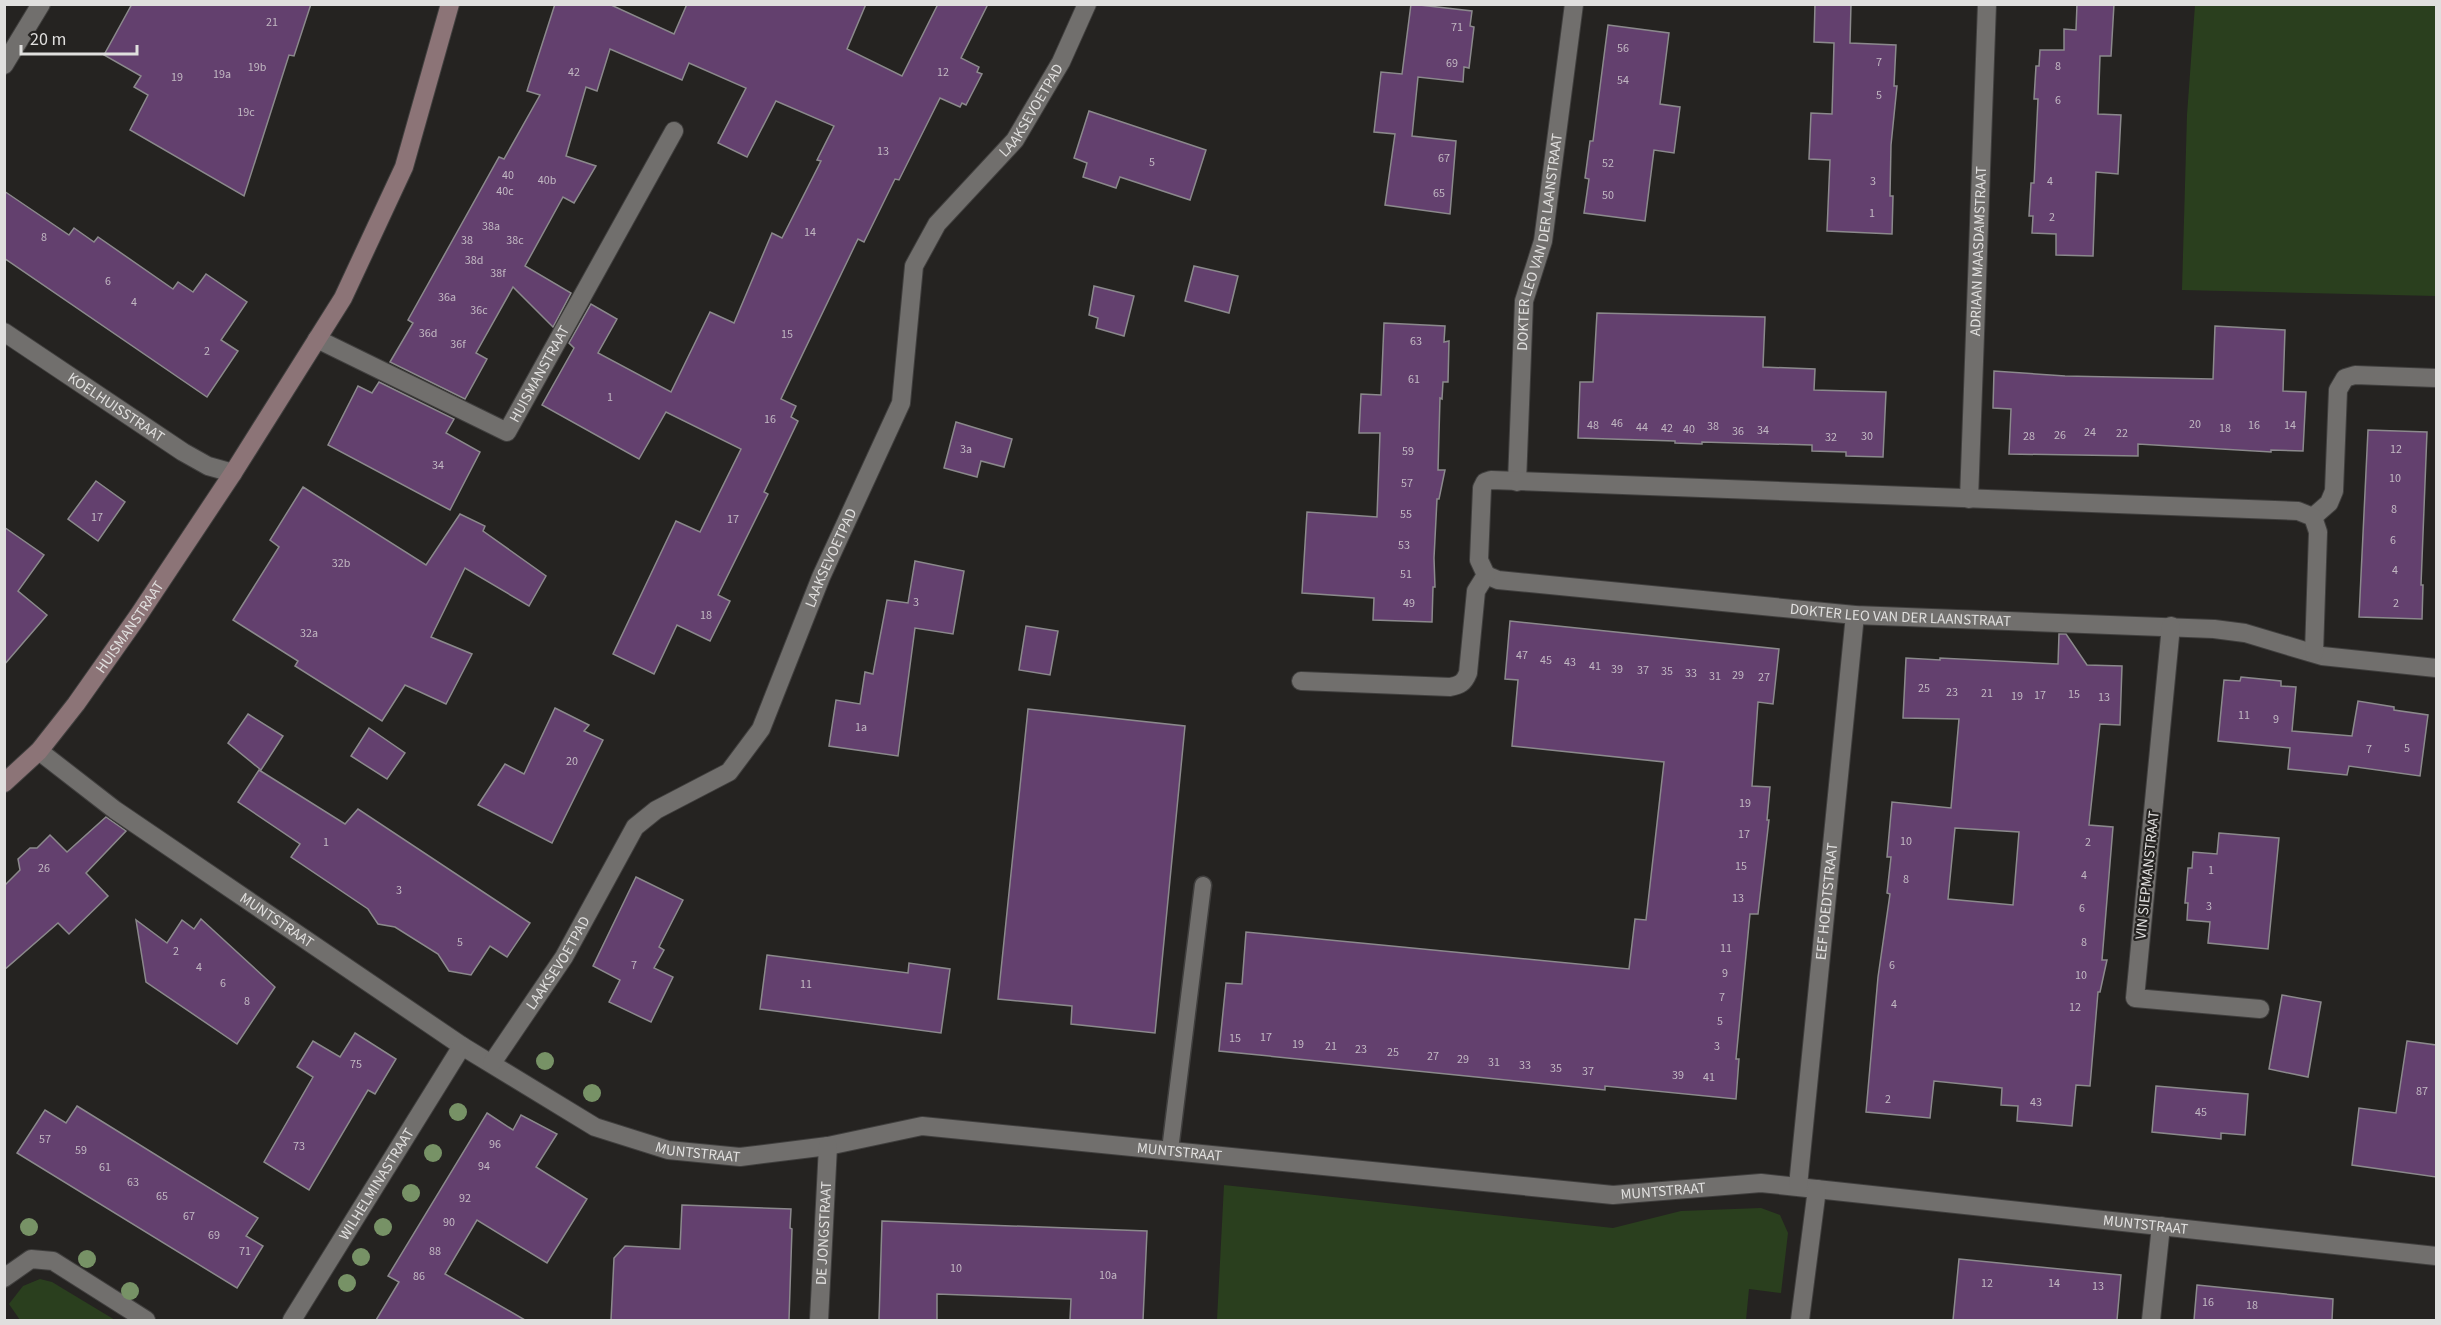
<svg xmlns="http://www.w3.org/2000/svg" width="2441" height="1325" viewBox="0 0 2441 1325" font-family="'Source Sans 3',sans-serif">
<rect width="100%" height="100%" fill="#252321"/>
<g fill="#2a3f1e">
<polygon points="2195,5 2436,5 2436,296 2182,290 2187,115"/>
<polygon points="1224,1185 1613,1228 1681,1211 1761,1208 1780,1215 1788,1233 1781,1293 1749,1289 1746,1320 1217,1320"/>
<polygon points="40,1279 52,1282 115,1320 20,1320 9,1304 23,1286"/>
</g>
<g fill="#63406e" stroke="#8b898c" stroke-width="1.5" fill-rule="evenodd">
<polygon points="132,4 311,4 294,56 289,55 244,196 130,130 148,95 134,87 141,76 104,55"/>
<polygon points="555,4 609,4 674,34 687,4 866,4 847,49 902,76 938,4 988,4 961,58 979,67 977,72 982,74 966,105 962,103 960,107 940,98 899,180 895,179 864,242 858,239 781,399 796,406 791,417 798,421 764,492 768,494 718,595 730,601 710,641 677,625 654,674 613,654 676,521 700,532 741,449 666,412 639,459 542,405 574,348 569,343 591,304 617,319 598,353 671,392 710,312 734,323 772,233 782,238 821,161 817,160 834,126 776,101 747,157 718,143 746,88 689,63 682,80 610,49 597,91 586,87 566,156 596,166 574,203 563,197 525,266 571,293 553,327 513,287 476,353 487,359 465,399 390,362 413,323 408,320 499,157 504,159 540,95 527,91"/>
<polygon points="1411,4 1472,11 1470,26 1474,27 1469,68 1464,67 1463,82 1418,77 1412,136 1456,141 1450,214 1385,205 1395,134 1374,132 1381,72 1402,74"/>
<polygon points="1815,4 1851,4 1850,43 1896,45 1894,86 1897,86 1891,145 1890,196 1893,196 1892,234 1827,231 1830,160 1809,159 1811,113 1832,114 1834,43 1814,42"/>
<polygon points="2077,4 2114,4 2111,56 2100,56 2098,114 2121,115 2118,174 2096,172 2093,256 2056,255 2056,234 2032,233 2033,216 2029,216 2031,183 2034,183 2038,99 2034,99 2036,66 2039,66 2040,50 2064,50 2064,29 2076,30"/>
<polygon points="1608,25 1669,33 1660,104 1680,107 1674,153 1654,150 1645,221 1584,213 1589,179 1585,178 1590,141 1593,141"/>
<polygon points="1089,111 1206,150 1190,200 1120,177 1116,188 1083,177 1087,163 1074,158"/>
<polygon points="4,191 69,235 74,228 94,242 98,237 173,289 178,282 193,292 206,274 247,302 221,340 238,351 207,397 4,258"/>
<polygon points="1194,266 1238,276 1229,313 1185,301"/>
<polygon points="1094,286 1134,296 1124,336 1096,328 1098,318 1089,315"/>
<polygon points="1597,313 1765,317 1763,367 1815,369 1814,390 1886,392 1883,457 1846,456 1846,452 1812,451 1812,445 1702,442 1702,444 1675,443 1675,441 1578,438 1580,382 1593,382"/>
<polygon points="1384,323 1445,326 1444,342 1449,341 1448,382 1443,382 1442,399 1440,398 1438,470 1445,470 1439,499 1437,499 1434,558 1435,587 1433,587 1432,622 1373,620 1374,598 1302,593 1307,512 1377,517 1380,433 1359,433 1361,394 1381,395"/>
<polygon points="2215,326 2285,330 2283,391 2306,392 2303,451 2271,450 2271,452 2138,444 2138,456 2009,454 2011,409 1993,408 1994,371 2065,376 2213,379"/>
<polygon points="379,382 454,419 446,433 480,452 450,510 328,445 358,386 372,393"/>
<polygon points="956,422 1012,439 1004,467 981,461 977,477 944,468"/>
<polygon points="2368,430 2427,432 2421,585 2423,585 2422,619 2359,617"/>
<polygon points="96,481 125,502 98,541 68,519"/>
<polygon points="303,487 426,565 460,514 485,526 483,531 546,576 529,606 465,568 431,637 472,654 446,704 405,685 382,721 295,666 298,661 233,620 279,547 270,540"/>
<polygon points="4,527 44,555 18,591 47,615 4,665"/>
<polygon points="915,561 964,571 953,634 915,628 898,756 829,746 836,700 860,704 865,672 873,674 887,600 908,603"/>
<polygon points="1510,621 1779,649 1773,704 1758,702 1752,786 1770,787 1767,820 1769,820 1758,914 1750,914 1736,1059 1739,1059 1736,1099 1605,1086 1605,1090 1219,1051 1226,983 1242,984 1246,932 1629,969 1635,919 1646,920 1664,762 1512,746 1518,680 1505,679"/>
<polygon points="1026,626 1058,631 1050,675 1019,670"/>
<path d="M 2059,634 L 2066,634 L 2087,665 L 2122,666 L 2120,725 L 2100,724 L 2089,825 L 2113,827 L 2102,960 L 2107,960 L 2100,992 L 2098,992 L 2090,1086 L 2076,1085 L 2072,1126 L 2017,1121 L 2018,1106 L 2001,1105 L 2002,1088 L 1934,1081 L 1930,1118 L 1866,1112 L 1878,977 L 1890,894 L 1887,893 L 1891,857 L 1887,857 L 1892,802 L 1951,808 L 1959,719 L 1903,718 L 1906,658 L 1940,660 L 1940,658 L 2058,664 ZM 1955,828 L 2019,832 L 2013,905 L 1948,899 Z"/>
<polygon points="2241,677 2281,681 2281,686 2296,687 2292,731 2352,736 2358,701 2394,707 2394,710 2428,715 2420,776 2349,766 2347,775 2288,769 2290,748 2218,741 2224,680 2240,681"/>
<polygon points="555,708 589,725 584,731 603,740 552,843 478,805 505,764 524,774"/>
<polygon points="1028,709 1185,726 1155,1033 1071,1024 1072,1006 998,999"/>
<polygon points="248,714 283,736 261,770 228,743"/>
<polygon points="369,728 405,753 387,779 351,756"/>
<polygon points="259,770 345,824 358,809 530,923 507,957 490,946 471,975 449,971 438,954 395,927 378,924 368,909 291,857 300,844 238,802"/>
<polygon points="106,817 126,831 86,873 108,896 69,934 58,923 4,970 4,886 20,870 18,859 30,848 37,848 50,835 67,852"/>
<polygon points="2219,833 2279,838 2268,949 2208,943 2210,922 2187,920 2188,903 2185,903 2188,868 2192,868 2193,852 2217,854"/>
<polygon points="636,877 683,900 659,947 664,950 654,968 673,977 651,1022 609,1002 620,980 593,966"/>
<polygon points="201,919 275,987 237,1044 146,982 136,920 167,943 182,920 194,929"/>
<polygon points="767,955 908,973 909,963 950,969 941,1033 760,1009"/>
<polygon points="2282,995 2321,1002 2308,1077 2269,1069"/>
<polygon points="355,1033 396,1059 375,1094 368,1090 309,1190 264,1162 313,1077 297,1067 313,1041 340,1057"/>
<polygon points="2407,1041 2436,1045 2436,1177 2352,1165 2359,1108 2396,1113"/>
<polygon points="2156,1086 2248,1094 2245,1135 2221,1133 2221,1139 2152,1132"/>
<polygon points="77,1106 258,1218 246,1236 263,1246 237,1288 17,1153 45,1110 66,1123"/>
<polygon points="487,1113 513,1130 521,1115 557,1134 536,1167 587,1199 547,1263 477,1220 445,1274 525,1320 376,1320 399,1282 388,1276"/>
<polygon points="682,1205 791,1209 790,1228 792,1229 789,1320 611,1320 614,1258 625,1246 680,1249"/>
<polygon points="882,1221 1147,1231 1143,1320 1070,1320 1071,1299 937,1294 937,1320 879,1320"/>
<polygon points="1959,1259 2121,1275 2117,1320 1953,1320"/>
<polygon points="2197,1285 2333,1299 2332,1320 2194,1320"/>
</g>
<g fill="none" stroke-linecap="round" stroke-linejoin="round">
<g stroke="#403f3e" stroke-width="19">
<polyline id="lane" points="1170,1150 1203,885"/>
</g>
<g stroke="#403f3e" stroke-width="20">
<g id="street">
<polyline points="4,65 41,4"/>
<path id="s1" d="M 4,332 L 183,452 L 208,466 L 233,473"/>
<path id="s2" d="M 317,339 L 507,432 L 674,131"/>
<path id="s3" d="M 1517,482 L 1524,301 L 1543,241 L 1574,4"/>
<path id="s4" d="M 1969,499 L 1987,4"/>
<polyline points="2313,517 2329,503 2334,491 2338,390 2345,378 2355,375 2436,378"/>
<path id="s5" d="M 1486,575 L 1498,580 L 1855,615 L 2214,629 L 2245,633 L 2322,656 L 2436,668"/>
<polyline points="2171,626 2135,998 2260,1009"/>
<path d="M 1301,681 L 1450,687 C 1460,685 1464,683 1468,673 L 1476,591 L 1486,575 L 1479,560 L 1482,488 L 1485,482 L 1491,480 L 2298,511 L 2313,517 L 2318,532 L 2314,653"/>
<path id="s6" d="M 39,751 L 115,810 L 462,1046 L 595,1127 L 668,1150 L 740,1157 L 828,1146 L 922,1126 L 1613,1195 L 1761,1183 L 2436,1256"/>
<path id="s7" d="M 492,1063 L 564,957 L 635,827 L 656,810 L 729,772 L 761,729 L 821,577 L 901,403 L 914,266 L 937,224 L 1015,140 L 1061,62 L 1087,4"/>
<path id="s8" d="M 1798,1186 L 1855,615"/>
<polyline points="4,1278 31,1259 53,1261 146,1320"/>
<path id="s9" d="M 292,1320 L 462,1046"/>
<path id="s10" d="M 819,1320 L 828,1146"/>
<polyline points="1800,1320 1817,1189"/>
<polyline points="2151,1320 2161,1226"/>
</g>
</g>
<g stroke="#403f3e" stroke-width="20">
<g id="secondary">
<path id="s11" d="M 4,783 L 39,751 L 76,704 L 138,616 L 233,473 L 343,298 L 404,167 L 450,4"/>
</g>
</g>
<use href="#lane" stroke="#716f6d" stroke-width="16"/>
<use href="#street" stroke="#716f6d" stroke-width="18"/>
<use href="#secondary" stroke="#8c7477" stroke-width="18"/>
</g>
<g fill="#779266">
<circle cx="545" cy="1061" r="9"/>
<circle cx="592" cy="1093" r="9"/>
<circle cx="458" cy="1112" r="9"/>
<circle cx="433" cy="1153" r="9"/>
<circle cx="411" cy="1193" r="9"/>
<circle cx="29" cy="1227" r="9"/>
<circle cx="383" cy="1227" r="9"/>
<circle cx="361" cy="1257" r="9"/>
<circle cx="87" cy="1259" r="9"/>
<circle cx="347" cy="1283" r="9"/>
<circle cx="130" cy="1291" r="9"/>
</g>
<g text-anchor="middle" stroke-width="4.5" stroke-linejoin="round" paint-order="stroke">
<g font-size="12" fill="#c1b7c2">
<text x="272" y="26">21</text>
<text x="1457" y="31">71</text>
<text x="1623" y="52">56</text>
<text x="1879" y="66">7</text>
<text x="1452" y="67">69</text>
<text x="2058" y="70">8</text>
<text x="257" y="71">19b</text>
<text x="574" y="76">42</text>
<text x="943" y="76">12</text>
<text x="222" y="78">19a</text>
<text x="177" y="81">19</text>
<text x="1623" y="84">54</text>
<text x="1879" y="99">5</text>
<text x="2058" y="104">6</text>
<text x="246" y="116">19c</text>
<text x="883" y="155">13</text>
<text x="1444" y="162">67</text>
<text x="1152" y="166">5</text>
<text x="1608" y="167">52</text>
<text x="508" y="179">40</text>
<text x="547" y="184">40b</text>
<text x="1873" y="185">3</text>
<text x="2050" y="185">4</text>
<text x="505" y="195">40c</text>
<text x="1439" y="197">65</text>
<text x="1608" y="199">50</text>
<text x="1872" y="217">1</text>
<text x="2052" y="221">2</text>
<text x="491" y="230">38a</text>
<text x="810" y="236">14</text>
<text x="44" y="241">8</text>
<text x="467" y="244">38</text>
<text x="515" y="244">38c</text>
<text x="474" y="264">38d</text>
<text x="498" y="277">38f</text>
<text x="108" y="285">6</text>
<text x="447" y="301">36a</text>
<text x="134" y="306">4</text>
<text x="479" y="314">36c</text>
<text x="428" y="337">36d</text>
<text x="787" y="338">15</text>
<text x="1416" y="345">63</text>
<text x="458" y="348">36f</text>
<text x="207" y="355">2</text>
<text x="1414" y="383">61</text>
<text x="610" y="401">1</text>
<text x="770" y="423">16</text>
<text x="1617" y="427">46</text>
<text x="2195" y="428">20</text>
<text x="1593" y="429">48</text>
<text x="2254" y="429">16</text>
<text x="2290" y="429">14</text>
<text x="1713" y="430">38</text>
<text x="1642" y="431">44</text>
<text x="1667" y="432">42</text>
<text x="2225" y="432">18</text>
<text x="1689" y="433">40</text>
<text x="1763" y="434">34</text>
<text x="1738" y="435">36</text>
<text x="2090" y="436">24</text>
<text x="2122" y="437">22</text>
<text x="2060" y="439">26</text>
<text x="1867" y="440">30</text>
<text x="2029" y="440">28</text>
<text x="1831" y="441">32</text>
<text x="966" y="453">3a</text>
<text x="2396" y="453">12</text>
<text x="1408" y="455">59</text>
<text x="438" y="469">34</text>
<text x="2395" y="482">10</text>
<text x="1407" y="487">57</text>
<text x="2394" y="513">8</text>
<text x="1406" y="518">55</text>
<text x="97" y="521">17</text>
<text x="733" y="523">17</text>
<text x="2393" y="544">6</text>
<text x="1404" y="549">53</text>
<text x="341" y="567">32b</text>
<text x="2395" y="574">4</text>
<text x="1406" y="578">51</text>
<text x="916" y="606">3</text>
<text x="1409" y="607">49</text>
<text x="2396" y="607">2</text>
<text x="706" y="619">18</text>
<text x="309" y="637">32a</text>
<text x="1522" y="659">47</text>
<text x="1546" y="664">45</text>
<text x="1570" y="666">43</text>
<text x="1595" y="670">41</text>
<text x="1617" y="673">39</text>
<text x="1643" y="674">37</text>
<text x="1667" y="675">35</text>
<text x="1691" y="677">33</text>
<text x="1738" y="679">29</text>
<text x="1715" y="680">31</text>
<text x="1764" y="681">27</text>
<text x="1924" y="692">25</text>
<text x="1952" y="696">23</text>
<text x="1987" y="697">21</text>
<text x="2074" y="698">15</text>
<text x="2040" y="699">17</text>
<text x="2017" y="700">19</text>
<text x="2104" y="701">13</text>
<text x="2244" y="719">11</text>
<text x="2276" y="723">9</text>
<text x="861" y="731">1a</text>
<text x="2407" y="752">5</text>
<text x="2369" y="753">7</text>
<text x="572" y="765">20</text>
<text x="1745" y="807">19</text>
<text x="1744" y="838">17</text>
<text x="1906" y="845">10</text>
<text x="326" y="846">1</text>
<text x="2088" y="846">2</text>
<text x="1741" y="870">15</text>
<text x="44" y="872">26</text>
<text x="2211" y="874">1</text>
<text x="2084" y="879">4</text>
<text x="1906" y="883">8</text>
<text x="399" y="894">3</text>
<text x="1738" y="902">13</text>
<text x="2209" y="910">3</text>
<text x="2082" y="912">6</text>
<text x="460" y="946">5</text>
<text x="2084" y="946">8</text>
<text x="1726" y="952">11</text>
<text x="176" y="955">2</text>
<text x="634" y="969">7</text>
<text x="1892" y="969">6</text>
<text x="199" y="971">4</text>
<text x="1725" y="977">9</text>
<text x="2081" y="979">10</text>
<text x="223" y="987">6</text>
<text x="806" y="988">11</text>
<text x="1722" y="1001">7</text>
<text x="247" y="1005">8</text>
<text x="1894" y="1008">4</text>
<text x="2075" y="1011">12</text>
<text x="1720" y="1025">5</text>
<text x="1266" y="1041">17</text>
<text x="1235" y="1042">15</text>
<text x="1298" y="1048">19</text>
<text x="1331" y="1050">21</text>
<text x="1717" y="1050">3</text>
<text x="1361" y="1053">23</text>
<text x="1393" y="1056">25</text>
<text x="1433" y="1060">27</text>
<text x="1463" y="1063">29</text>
<text x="1494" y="1066">31</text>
<text x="356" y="1068">75</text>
<text x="1525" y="1069">33</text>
<text x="1556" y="1072">35</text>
<text x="1588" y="1075">37</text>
<text x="1678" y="1079">39</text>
<text x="1709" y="1081">41</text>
<text x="2422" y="1095">87</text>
<text x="1888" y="1103">2</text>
<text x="2036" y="1106">43</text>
<text x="2201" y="1116">45</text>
<text x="45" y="1143">57</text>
<text x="495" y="1148">96</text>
<text x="299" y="1150">73</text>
<text x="81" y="1154">59</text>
<text x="484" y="1170">94</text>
<text x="105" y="1171">61</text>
<text x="133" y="1186">63</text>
<text x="162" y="1200">65</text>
<text x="465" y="1202">92</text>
<text x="189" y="1220">67</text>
<text x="449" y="1226">90</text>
<text x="214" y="1239">69</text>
<text x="245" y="1255">71</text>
<text x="435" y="1255">88</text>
<text x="956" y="1272">10</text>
<text x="1108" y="1279">10a</text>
<text x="419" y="1280">86</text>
<text x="1987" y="1287">12</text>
<text x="2054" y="1287">14</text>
<text x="2098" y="1290">13</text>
<text x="2208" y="1306">16</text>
<text x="2252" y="1309">18</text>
</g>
<g font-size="15" fill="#e0dfde" stroke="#252321">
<text dy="5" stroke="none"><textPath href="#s7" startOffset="1128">LAAKSEVOETPAD</textPath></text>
<text dy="5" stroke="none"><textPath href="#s3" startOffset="242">DOKTER LEO VAN DER LAANSTRAAT</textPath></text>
<text dy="5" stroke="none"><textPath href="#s4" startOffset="248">ADRIAAN MAASDAMSTRAAT</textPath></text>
<text dy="5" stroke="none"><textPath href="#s2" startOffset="278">HUISMANSTRAAT</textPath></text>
<text dy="5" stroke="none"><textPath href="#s1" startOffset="135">KOELHUISSTRAAT</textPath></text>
<text dy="5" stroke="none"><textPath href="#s7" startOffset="624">LAAKSEVOETPAD</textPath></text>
<text dy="5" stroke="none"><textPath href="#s5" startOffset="417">DOKTER LEO VAN DER LAANSTRAAT</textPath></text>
<text dy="5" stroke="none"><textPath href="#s11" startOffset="201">HUISMANSTRAAT</textPath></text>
<text transform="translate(2147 875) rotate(-84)" y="5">VIN SIEPMANSTRAAT</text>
<text dy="5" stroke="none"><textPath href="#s8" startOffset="286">EEF HOEDTSTRAAT</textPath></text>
<text dy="5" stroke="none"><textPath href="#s6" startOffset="292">MUNTSTRAAT</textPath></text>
<text dy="5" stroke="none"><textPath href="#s7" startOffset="120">LAAKSEVOETPAD</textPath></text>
<text dy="5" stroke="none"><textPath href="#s6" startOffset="778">MUNTSTRAAT</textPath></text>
<text dy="5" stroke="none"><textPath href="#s6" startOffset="1264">MUNTSTRAAT</textPath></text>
<text dy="5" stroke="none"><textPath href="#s9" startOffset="160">WILHELMINASTRAAT</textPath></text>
<text dy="5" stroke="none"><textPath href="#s6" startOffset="1750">MUNTSTRAAT</textPath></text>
<text dy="5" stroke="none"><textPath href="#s6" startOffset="2235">MUNTSTRAAT</textPath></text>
<text dy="5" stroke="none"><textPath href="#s10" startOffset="87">DE JONGSTRAAT</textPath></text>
</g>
</g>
<rect width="2441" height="1325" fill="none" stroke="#e0dfde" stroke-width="12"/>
<path d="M21 45v9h116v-9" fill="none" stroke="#e0dfde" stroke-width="3"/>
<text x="30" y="45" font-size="18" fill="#e0dfde" stroke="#252321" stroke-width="4.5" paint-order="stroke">20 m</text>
</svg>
